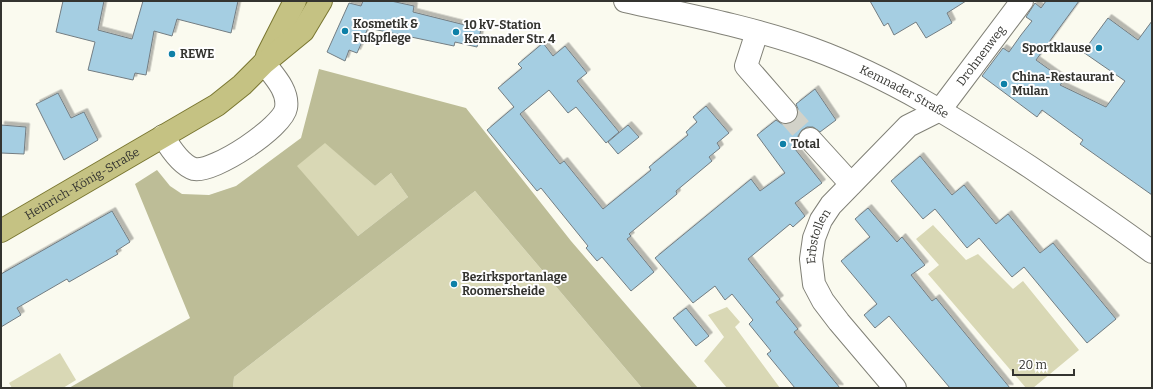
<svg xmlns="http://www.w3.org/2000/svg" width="1153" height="389" viewBox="0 0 1153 389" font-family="Bitter,serif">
<defs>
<filter id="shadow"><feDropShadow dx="3.5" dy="-3.5" stdDeviation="0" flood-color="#0004"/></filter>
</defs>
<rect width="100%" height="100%" fill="#fafaef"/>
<g fill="#d9d8b5">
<polygon points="325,142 375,186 391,173 408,197 358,236 296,166"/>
<polygon points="475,191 642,388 233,388 234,377"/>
<polygon points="933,225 966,260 978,254 1013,289 1023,281 1079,350 1033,388 1026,388 928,274 939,265 916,239"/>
<polygon points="727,307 740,322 735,327 780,388 727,388 704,361 724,337 708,315"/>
<polygon points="60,353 76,380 63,388 12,388 9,383"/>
</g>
<path fill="#bdbd97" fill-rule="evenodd" d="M 319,69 L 466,108 L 571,241 L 698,388 L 642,388 L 475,191 L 234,377 L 233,388 L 69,388 L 190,318 L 135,184 L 157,170 L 170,186 L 182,194 L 209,195 L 236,186 L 301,138 ZM 325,143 L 375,186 L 391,173 L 408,197 L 358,236 L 297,166 Z"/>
<g fill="#a5cee2" stroke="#737d82" filter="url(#shadow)">
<polygon points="63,1 104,1 98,30 132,39 143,1 238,1 231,33 177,19 172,36 154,31 146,75 135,73 133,80 88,70 95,42 56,32"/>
<polygon points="363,1 391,1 414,6 413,12 481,29 477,47 455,42 454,46 368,28 357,53 349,50 345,61 327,52 349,3 361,6"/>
<polygon points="870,1 966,1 947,13 952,23 926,38 916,22 894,35 888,23 884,26"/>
<polygon points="1046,1 1079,1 1036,60 1064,80 1060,85 1106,107 1125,81 1083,52 1108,18 1138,40 1152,21 1152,195 1080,144 1083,140 1042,110 1037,117 982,76 1003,48 1009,52 1021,35 1032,21 1026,17 1035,3 1041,8"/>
<polygon points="543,43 553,56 565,46 587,73 577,81 619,132 606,143 576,107 568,113 549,90 520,114 560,164 564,161 603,209 651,170 649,167 688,135 686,132 697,122 693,117 706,106 729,133 717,143 720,148 709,157 712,161 676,191 677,194 629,234 631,236 627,239 654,272 631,291 602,257 597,261 586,248 588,246 541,188 537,191 487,130 514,107 498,88 522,68 518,64"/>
<polygon points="815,89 836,120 820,132 813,127 807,127 802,130 798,136 800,146 795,149 822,183 795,203 805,216 793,227 790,224 748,259 780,299 776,302 798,329 794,332 840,388 795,388 767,354 771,351 749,324 753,320 732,294 725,300 715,286 693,303 655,258 751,179 760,191 785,173 757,135 776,120 782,124 789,124 794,122 798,116 798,109 796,104"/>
<polygon points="58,93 71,118 84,112 98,140 64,160 36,104"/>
<polygon points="1,125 26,127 24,154 1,153"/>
<polygon points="628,125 639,137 618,154 608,142"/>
<polygon points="920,156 952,195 964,185 996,224 1008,214 1040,253 1053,243 1116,319 1087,343 1024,267 1012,277 979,238 967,248 935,209 923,219 891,181"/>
<polygon points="868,208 897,242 902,237 925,265 911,275 932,301 936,298 1010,388 950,388 889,316 875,328 864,315 877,304 841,261 870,237 855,219"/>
<polygon points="112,211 130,242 116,251 118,254 69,282 67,279 17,308 21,315 1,327 1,274"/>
<polygon points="686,308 709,336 696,346 673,318"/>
</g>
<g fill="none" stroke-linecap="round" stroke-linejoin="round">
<polyline stroke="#d2d2c9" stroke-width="22" stroke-dasharray="22 11" stroke-linecap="butt" points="786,112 810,139"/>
<g stroke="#818177" stroke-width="24">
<g id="minor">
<path id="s1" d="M 625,1 C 687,15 752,27 813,49 C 890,77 961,122 1030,167 C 1071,195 1112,222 1152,252"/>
<polyline points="757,32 746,66 786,112"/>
<path d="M 163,136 C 170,148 181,165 194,169 C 214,173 283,127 286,108 C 289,91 274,76 264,63"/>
<polyline points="810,139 851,184"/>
<path id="s2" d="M 895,388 L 839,322 L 823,301 L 814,284 L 811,259 L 814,238 L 821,220 L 831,205 L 908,126 L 940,110 L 1022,1"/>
</g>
</g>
<g stroke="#797630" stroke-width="24">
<g id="major">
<polyline points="267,56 295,1"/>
<path id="s3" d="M 1,231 L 217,105 L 242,85 L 264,63 L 303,31 L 321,1"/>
</g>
</g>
<use href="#minor" stroke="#fff" stroke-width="22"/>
<use href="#major" stroke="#c5c283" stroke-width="22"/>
</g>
<g fill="#0e80a7" stroke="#fff" stroke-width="1.5">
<circle cx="345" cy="31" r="4"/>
<circle cx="456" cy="32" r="4"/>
<circle cx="1099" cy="48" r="4"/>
<circle cx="172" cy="54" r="4"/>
<circle cx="1004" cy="84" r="4"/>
<circle cx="783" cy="144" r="4"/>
<circle cx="454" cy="284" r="4"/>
</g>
<g text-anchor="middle" stroke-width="4" stroke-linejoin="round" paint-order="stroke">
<g font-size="12" font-weight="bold" fill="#343430" stroke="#fff" text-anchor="start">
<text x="353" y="28">Kosmetik &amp;<tspan x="353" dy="14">Fußpflege</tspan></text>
<text x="464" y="29">10 kV-Station<tspan x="464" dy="14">Kemnader Str. 4</tspan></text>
<text x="1091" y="52" text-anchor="end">Sportklause</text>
<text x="180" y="58">REWE</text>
<text x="1012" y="81">China-Restaurant<tspan x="1012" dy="14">Mulan</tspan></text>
<text x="791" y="148">Total</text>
<text x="462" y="281">Bezirksportanlage<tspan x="462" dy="14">Roomersheide</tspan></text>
</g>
<g font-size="12" fill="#343430" stroke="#fff">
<text dy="4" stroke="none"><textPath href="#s2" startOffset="430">Drohnenweg</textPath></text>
<text dy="4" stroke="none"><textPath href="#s1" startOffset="295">Kemnader Straße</textPath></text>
<text dy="4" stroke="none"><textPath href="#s3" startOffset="94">Heinrich-König-Straße</textPath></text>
<text dy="4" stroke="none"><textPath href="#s2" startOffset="181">Erbstollen</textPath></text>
</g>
</g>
<rect width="1153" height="389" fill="none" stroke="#343430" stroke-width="4"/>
<path d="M1013 369v6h61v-6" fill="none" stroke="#343430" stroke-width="2"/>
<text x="1019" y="369" font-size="12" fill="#343430" stroke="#ffffff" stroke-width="3" paint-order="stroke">20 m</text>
</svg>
